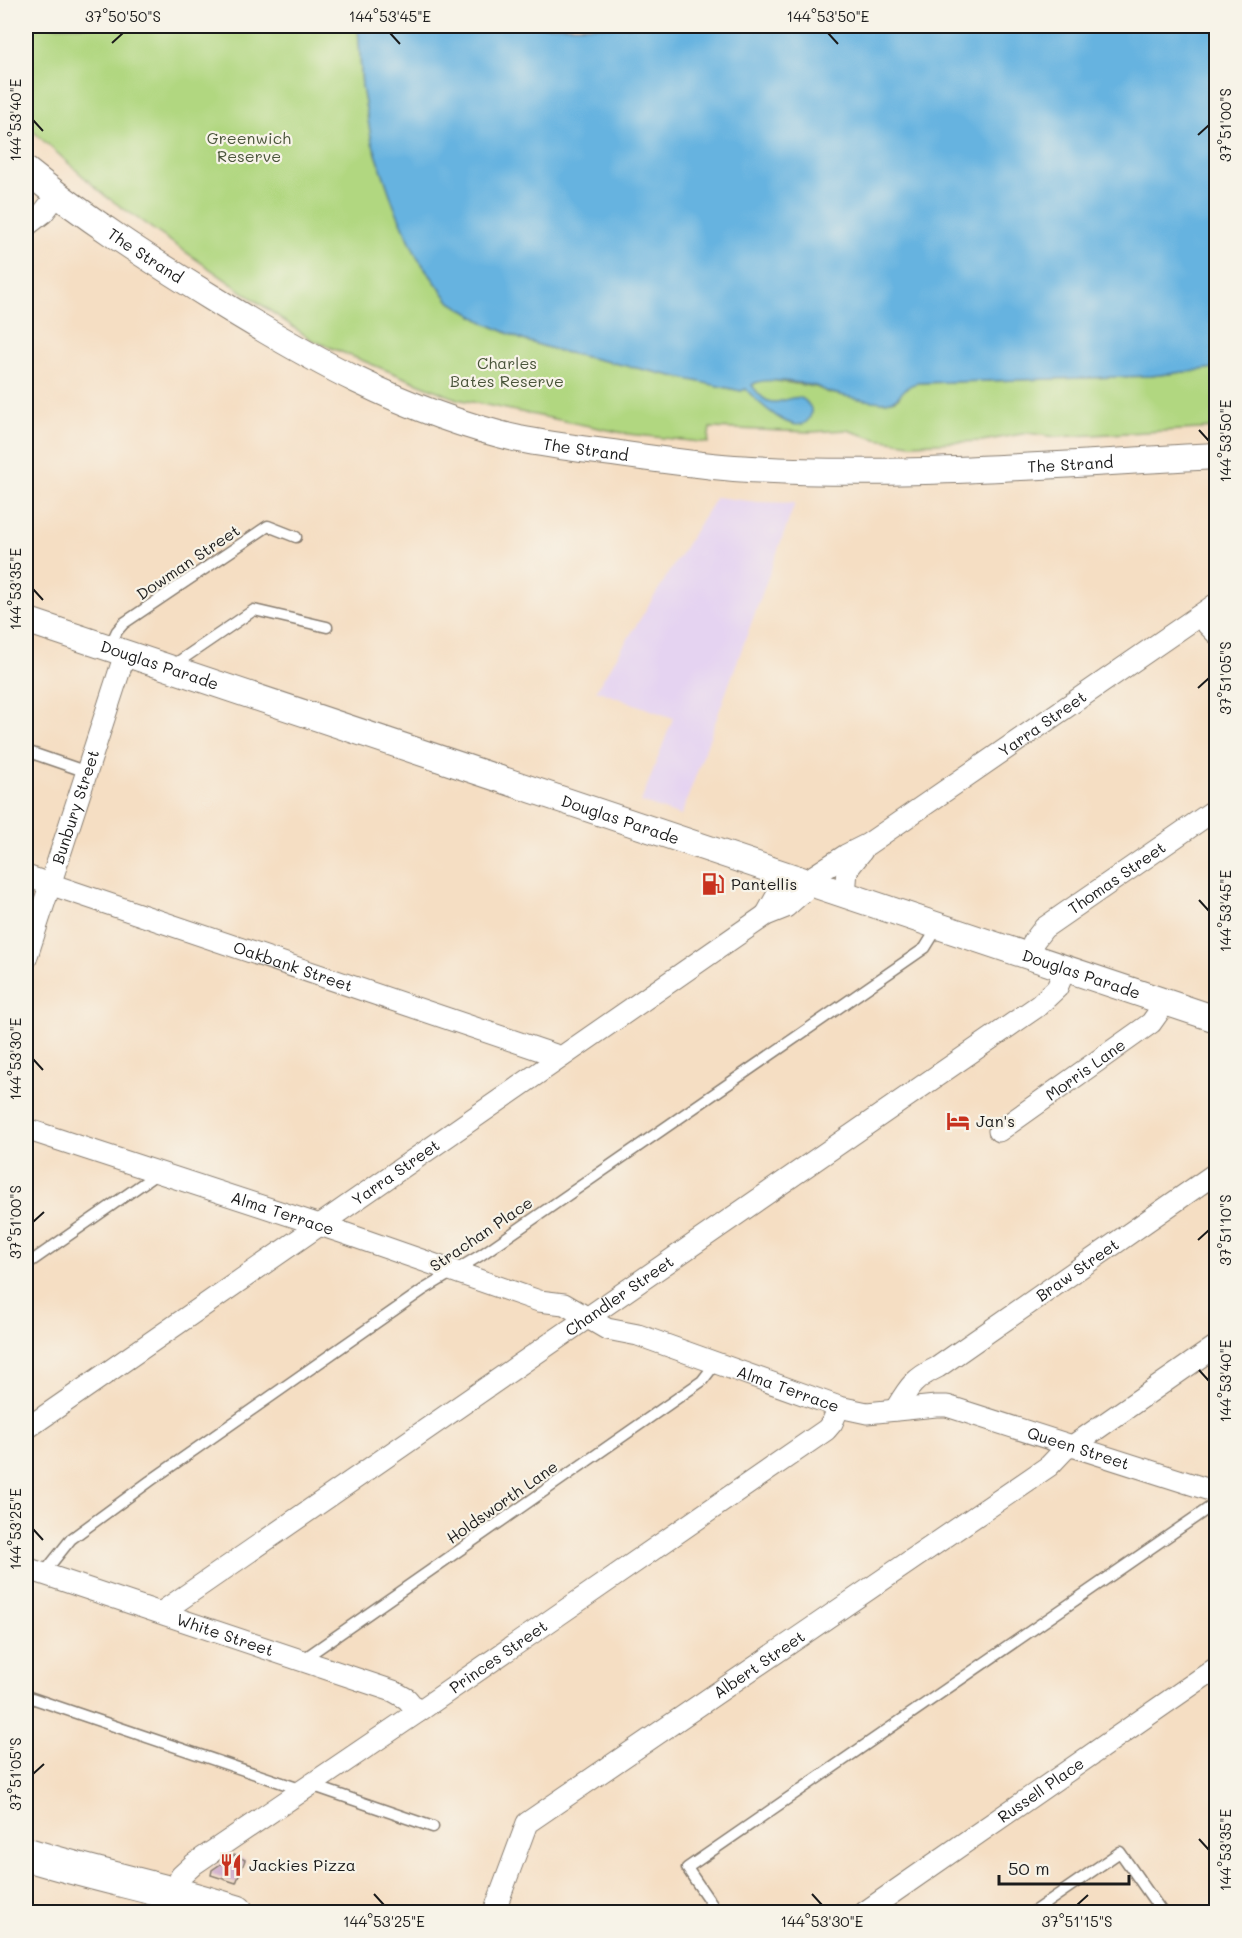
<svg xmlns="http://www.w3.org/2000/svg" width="1242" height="1938" viewBox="0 0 1242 1938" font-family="Mali,sans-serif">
<rect width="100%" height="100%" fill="#f7f3e8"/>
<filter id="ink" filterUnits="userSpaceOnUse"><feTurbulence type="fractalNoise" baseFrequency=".0167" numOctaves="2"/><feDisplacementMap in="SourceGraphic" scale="12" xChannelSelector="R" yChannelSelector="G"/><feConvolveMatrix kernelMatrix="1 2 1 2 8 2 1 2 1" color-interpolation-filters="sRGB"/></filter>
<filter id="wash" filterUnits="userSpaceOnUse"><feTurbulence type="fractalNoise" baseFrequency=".008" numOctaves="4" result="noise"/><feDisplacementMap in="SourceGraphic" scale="24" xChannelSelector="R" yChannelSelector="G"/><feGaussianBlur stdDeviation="1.35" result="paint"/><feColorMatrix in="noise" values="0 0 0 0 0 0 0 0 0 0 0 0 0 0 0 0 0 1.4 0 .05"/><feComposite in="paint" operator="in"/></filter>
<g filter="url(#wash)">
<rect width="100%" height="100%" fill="#f5dec3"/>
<polygon fill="#e5d3f1" points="716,497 757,502 795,503 681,816 641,802 673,718 596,690"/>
<polygon fill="#b1d780" stroke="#667a4e" stroke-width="1.5" points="26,26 358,26 362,87 372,142 394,206 417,257 449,301 485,323 523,340 559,351 741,391 763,379 816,387 829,393 884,402 895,400 899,397 902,390 907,386 917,383 1151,376 1216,368 1216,428 1056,437 1028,433 982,441 911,444 876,439 847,430 811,432 710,428 708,443 628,434 457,399 312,340 104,195 26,125"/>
<path fill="#66b3e0" stroke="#41687e" stroke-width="1.5" d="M 358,26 L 1216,26 L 1216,368 L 1151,376 L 917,383 C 898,388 903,402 883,402 C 866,401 848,397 832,393 C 826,392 821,388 815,386 C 801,383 762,376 752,385 C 756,391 764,402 773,402 C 785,403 799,390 808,404 C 811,407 812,412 810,417 C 798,442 755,400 746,389 L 741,391 L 559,351 L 523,340 L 485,323 L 449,301 L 417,257 L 394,206 L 372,142 L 362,87 Z"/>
<g id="blocks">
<polygon fill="#c8a1c8" points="234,1855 245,1860 236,1883 211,1875 212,1870"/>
</g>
</g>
<g filter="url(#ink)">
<use href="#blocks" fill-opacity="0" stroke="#887d70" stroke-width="1.5"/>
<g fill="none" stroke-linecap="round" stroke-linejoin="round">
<g stroke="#887d70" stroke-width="13">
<g id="service">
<polyline points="109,648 117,631 124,623 268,526 296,537"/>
<polyline points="172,666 254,610 327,627"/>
<polyline points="26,751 87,772"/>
<polyline points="26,1265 158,1173"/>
<polyline points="43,1574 71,1539 150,1481 423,1290 481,1255 925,948 938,927"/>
<polyline points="302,1660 702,1381 716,1363"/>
<polyline points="26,1696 303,1790"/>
<polyline points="311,1785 433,1827"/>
<polyline points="717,1912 687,1868 1216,1503"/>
<polyline points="1033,1912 1120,1852 1162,1912"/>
</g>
</g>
<g stroke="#887d70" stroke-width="23">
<g id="minor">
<polyline points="26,226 43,213 57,195"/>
<polyline points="1199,616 1216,633"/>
<path id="s1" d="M 26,876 L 561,1057"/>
<path id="s2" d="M 806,881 L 846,855 L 868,844 L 1216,604"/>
<polyline points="845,895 847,870 862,851"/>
<polyline points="766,915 776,897 782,873"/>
<path id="s3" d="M 1028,957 L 1034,941 L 1044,928 L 1216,809"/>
<path id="s4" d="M 26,959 L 125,654"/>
<path id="s5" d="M 26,1129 L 341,1232 L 539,1301 L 564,1304 L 607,1329 L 638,1335 L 839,1407 L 867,1413 L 936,1406 L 947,1406 L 1216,1492"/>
<path id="s6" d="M 999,1131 L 1151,1023 L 1166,1002"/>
<path id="s7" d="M 895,1410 C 909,1387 913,1379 938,1367 L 1216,1173"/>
<path id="s8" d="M 26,1429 L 766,915 L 786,907 L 812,884"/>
<polyline points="1071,1447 1216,1346"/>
<path id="s9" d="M 26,1568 L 393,1691 L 407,1699 L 418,1712"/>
<path id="s10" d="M 162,1612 L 1038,1006 L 1057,988 L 1065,969"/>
<path id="s11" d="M 166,1911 L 181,1876 L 194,1864 L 418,1712 L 826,1430 L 832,1423 L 839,1407"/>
<path id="s12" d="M 494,1912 L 527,1823 L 1049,1466 L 1068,1446"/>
<path id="s13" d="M 865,1912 L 1216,1668"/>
</g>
</g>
<g stroke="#887d70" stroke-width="28">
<g id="tertiary">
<path id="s14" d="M 26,170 C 84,217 146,257 209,296 C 307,357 405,413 519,439 C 554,446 591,450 626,455 C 662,460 698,465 734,468 C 894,479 1056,464 1216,456"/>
<path id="s15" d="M 26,620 L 1216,1019"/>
</g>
</g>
<g stroke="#887d70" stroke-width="35">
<path id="primary" d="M 26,1854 C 95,1876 167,1889 237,1912"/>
</g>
<use href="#service" stroke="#fff" stroke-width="10"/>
<use href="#minor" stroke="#fff" stroke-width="21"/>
<use href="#tertiary" stroke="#fff" stroke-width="26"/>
<use href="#primary" stroke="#fff" stroke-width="33"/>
</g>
</g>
<path fill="none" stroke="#1c1c1c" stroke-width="2" d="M 390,33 L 400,44M 828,33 L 838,44M 112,43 L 123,33M 33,120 L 43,131M 1198,135 L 1209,125M 1199,430 L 1209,441M 33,589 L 43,600M 1198,688 L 1209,678M 1199,900 L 1209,911M 33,1059 L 43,1070M 33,1222 L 44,1212M 1198,1240 L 1209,1230M 1199,1370 L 1209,1381M 33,1529 L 43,1540M 33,1774 L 44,1764M 1199,1839 L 1209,1850M 374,1894 L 384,1905M 812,1894 L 822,1905M 1077,1905 L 1088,1895"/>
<defs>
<g id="fuel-bare" transform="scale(1.8)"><path d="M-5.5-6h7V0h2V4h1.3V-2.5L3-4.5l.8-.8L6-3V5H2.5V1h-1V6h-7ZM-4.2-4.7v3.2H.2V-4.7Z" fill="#c8321e" stroke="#f7f3e8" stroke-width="2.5" paint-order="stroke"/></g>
<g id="hotel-bare" transform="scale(1.8)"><path d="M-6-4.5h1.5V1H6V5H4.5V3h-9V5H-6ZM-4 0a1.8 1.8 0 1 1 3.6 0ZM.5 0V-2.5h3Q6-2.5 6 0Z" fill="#c8321e" stroke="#f7f3e8" stroke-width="2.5" paint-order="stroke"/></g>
<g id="restaurant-bare" transform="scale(1.8)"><path d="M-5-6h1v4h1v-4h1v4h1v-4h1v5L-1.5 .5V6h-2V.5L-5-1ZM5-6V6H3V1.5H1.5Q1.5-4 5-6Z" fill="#c8321e" stroke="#f7f3e8" stroke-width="2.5" paint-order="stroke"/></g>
</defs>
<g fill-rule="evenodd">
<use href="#fuel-bare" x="713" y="884"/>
<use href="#hotel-bare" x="958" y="1121"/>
<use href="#restaurant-bare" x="231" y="1865"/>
</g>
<g text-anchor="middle" stroke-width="4.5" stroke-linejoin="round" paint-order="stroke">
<g font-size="16" fill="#49543a" stroke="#f7f3e8">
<text x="249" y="144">Greenwich<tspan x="249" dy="18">Reserve</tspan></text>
<text x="507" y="369">Charles<tspan x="507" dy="18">Bates Reserve</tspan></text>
</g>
<g font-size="16" fill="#1c1c1c" stroke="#f7f3e8">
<text dy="6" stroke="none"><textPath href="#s14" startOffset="147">The Strand</textPath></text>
<text dy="6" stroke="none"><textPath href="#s14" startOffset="633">The Strand</textPath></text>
<text dy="6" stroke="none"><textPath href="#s14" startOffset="1119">The Strand</textPath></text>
<text transform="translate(188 562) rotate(-34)" y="6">Dowman Street</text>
<text dy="6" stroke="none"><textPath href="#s15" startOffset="141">Douglas Parade</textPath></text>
<text dy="6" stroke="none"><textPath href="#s2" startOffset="284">Yarra Street</textPath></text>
<text dy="6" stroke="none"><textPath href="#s4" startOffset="160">Bunbury Street</textPath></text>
<text dy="6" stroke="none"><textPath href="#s15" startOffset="627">Douglas Parade</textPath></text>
<text dy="6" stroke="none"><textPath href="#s3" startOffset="122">Thomas Street</textPath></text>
<text dy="6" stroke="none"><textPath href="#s1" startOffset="282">Oakbank Street</textPath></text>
<text dy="6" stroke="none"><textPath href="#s15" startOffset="1113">Douglas Parade</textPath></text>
<text dy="6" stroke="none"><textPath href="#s6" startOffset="106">Morris Lane</textPath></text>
<text dy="6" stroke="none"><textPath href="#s8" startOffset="450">Yarra Street</textPath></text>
<text dy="6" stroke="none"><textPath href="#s5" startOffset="270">Alma Terrace</textPath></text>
<text transform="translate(481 1234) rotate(-34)" y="6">Strachan Place</text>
<text dy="6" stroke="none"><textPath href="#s7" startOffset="232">Braw Street</textPath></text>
<text dy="6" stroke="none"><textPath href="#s10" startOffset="556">Chandler Street</textPath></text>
<text dy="6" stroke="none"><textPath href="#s5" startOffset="807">Alma Terrace</textPath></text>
<text dy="6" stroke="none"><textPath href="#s5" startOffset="1108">Queen Street</textPath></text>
<text transform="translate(502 1502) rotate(-35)" y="6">Holdsworth Lane</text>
<text dy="6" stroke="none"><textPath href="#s9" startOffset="210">White Street</textPath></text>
<text dy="6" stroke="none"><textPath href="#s11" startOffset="424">Princes Street</textPath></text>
<text dy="6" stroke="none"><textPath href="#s12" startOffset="376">Albert Street</textPath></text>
<text dy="6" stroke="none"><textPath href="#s13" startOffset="214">Russell Place</textPath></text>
</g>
<g font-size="16" fill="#1c1c1c" stroke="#f7f3e8" text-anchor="start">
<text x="731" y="890">Pantellis</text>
<text x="976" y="1127">Jan's</text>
<text x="249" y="1871">Jackies Pizza</text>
</g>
</g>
<rect width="1242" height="1938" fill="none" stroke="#f7f3e8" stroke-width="66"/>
<path d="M999 1875v9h130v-9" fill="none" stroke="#1c1c1c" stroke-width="3"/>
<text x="1008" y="1875" font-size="18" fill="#1c1c1c" stroke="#f7f3e8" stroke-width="4.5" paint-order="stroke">50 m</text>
<rect x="33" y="33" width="1176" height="1872" fill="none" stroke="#1c1c1c" stroke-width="2"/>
<g font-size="15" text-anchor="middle" fill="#1c1c1c">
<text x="123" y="22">37°50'50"S</text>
<text x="390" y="22">144°53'45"E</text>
<text x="828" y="22">144°53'50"E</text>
<text transform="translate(16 120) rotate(-90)" y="5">144°53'40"E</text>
<text transform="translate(1226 125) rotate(-90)" y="5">37°51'00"S</text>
<text transform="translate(1226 441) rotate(-90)" y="5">144°53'50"E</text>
<text transform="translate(16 589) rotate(-90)" y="5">144°53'35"E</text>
<text transform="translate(1226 678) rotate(-90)" y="5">37°51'05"S</text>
<text transform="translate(1226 911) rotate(-90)" y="5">144°53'45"E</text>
<text transform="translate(16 1059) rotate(-90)" y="5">144°53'30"E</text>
<text transform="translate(16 1222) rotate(-90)" y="5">37°51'00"S</text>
<text transform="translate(1226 1230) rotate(-90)" y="5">37°51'10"S</text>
<text transform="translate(1226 1381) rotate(-90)" y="5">144°53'40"E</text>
<text transform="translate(16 1529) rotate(-90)" y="5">144°53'25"E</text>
<text transform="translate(16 1774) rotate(-90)" y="5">37°51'05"S</text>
<text transform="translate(1226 1850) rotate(-90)" y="5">144°53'35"E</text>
<text x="384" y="1927">144°53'25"E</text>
<text x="822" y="1927">144°53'30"E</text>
<text x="1077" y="1927">37°51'15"S</text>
</g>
</svg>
